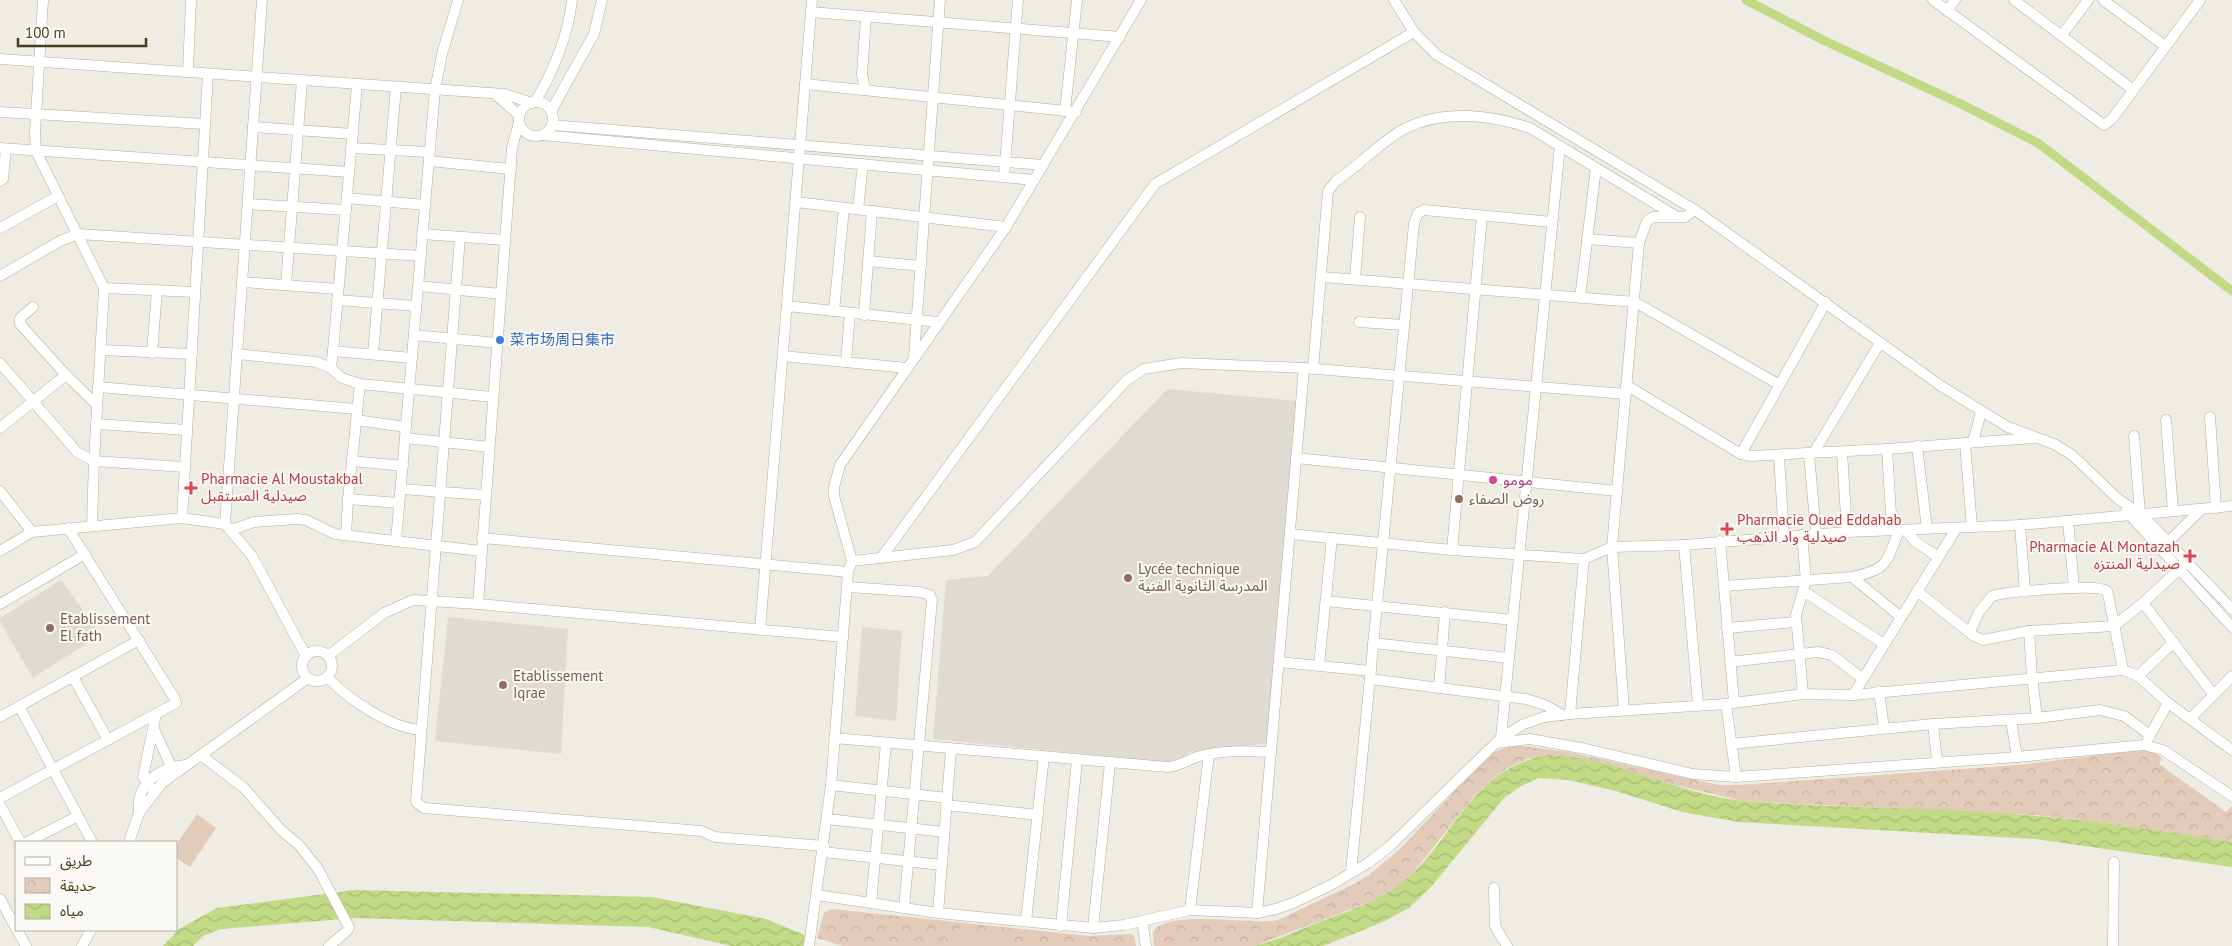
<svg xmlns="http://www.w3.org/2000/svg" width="2232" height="946" viewBox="0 0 2232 946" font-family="'PT Sans','Noto Sans Arabic','Noto Sans SC',sans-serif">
<defs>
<pattern id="park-crowns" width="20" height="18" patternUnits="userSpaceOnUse" patternTransform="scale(1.25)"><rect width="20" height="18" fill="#e3cbba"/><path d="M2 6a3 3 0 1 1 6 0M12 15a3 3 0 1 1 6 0" fill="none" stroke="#c4afa0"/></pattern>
<pattern id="water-waves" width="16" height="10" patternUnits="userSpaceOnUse" patternTransform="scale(1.25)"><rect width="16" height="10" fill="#c2da86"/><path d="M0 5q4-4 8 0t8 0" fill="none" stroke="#a8bc73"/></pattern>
</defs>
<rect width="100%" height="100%" fill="#efece4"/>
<g fill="#e0dbd2">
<polygon points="1167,389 1307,402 1271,743 1189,752 1182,764 933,739 946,580 988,576"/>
<polygon points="61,580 101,634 33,678 0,622 0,618"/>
<polygon points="448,617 568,629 561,754 435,741"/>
<polygon points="862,627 902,631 896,721 855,716"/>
</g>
<g fill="url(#park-crowns)">
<path d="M 1515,745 L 1569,752 L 1719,785 L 1738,785 L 2018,765 L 2141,750 L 2155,753 L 2162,758 L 2159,764 L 2226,812 L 2232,806 L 2232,842 L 2104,823 L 2036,815 L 1743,801 L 1547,755 L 1527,759 L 1507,768 L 1490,781 L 1474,796 L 1413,873 L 1395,889 L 1372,901 L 1254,946 L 1154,946 L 1153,932 C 1168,908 1250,926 1278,920 L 1354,884 L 1370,874 L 1399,850 L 1491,753 Z"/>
<polygon points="832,909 1089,936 1131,934 1134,936 1136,946 843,946 817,938 824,913"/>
</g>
<g fill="#e3cbba">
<polygon points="197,814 216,828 190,867 176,858 176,845"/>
<polygon points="955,928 1010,935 1008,946 953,946"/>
</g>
<g fill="url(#water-waves)">
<path d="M 1547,755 C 1616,756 1677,795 1745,801 C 1842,809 1940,807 2037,816 C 2102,821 2167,832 2232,842 L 2232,867 L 2035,839 L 1739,822 L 1682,812 L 1619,792 L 1569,780 L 1539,778 L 1521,786 L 1504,798 L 1431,887 L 1409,908 L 1383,922 L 1323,946 L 1254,946 C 1275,941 1295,932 1314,924 C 1348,911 1385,900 1412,874 C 1459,829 1473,769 1547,755 Z"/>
<polygon points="355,890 652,897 766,919 805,935 803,946 732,946 648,927 355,918 221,929 203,936 193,946 163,946 179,929 217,908"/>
</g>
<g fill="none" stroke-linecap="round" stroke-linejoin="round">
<polyline stroke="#c2da86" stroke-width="9" points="1746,0 1823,40 1961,104 2038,143 2232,291"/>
<g stroke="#b1ae9d" stroke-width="11">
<g id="minor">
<polyline points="43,0 35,132 36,151 104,288 94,461 92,525"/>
<polyline points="1394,0 1414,32 1437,55 1695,210 1941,386 2008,427 2054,444 2072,455 2117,498 2145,518 2232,609"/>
<polyline points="1933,0 2104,125 2112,119 2200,0"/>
<polyline points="2014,0 2132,89"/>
<polyline points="2103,0 2165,46"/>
<polyline points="1947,11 1955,0"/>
<polyline points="811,12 1120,37"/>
<polyline points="2062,35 2088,0"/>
<polyline points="0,59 504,94 532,103"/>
<polyline points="188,72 191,0"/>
<polyline points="805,84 1076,112"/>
<polyline points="865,90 862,74 866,17"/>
<polyline points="495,94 519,115"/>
<path d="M 535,102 C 554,70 568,37 572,0"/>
<circle cx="536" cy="119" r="17"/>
<polyline points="551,111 594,34 602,0"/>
<polyline points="1065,111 1077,0"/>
<polyline points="0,112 205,124"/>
<polyline points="552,125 1043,165"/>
<polyline points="253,127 353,134"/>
<polyline points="542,135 1034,180"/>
<polyline points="0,148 349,172"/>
<polyline points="351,148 429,152"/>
<polyline points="429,161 511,169"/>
<polyline points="1004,177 1018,0"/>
<polyline points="0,181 3,179 6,149"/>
<polyline points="347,198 425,205"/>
<polyline points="796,202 1006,227"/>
<polyline points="248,204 346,210"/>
<polyline points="858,209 863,164"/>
<polyline points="0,228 58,196"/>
<polyline points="422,234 505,240"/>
<polyline points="460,237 416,802 424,808 701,831 715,837 824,846"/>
<polyline points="1587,239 1639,243"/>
<polyline points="868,261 921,266"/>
<polyline points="0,276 60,241 78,234 421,256"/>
<polyline points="1322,277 1635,302 1778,384"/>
<polyline points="1355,279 1360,217"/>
<polyline points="242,282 338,289"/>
<polyline points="286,285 302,81"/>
<polyline points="418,286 501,294"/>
<polyline points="104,288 195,292"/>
<polyline points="1580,298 1596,168"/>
<polyline points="337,300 416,306"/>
<polyline points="787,306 938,322"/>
<polyline points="33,307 20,318 20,324 66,375 97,405"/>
<polyline points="834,311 844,208"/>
<polyline points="864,315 872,211"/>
<polyline points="1359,322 1404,325"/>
<polyline points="414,335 497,343"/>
<polyline points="101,350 192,354"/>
<polyline points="333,351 357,85"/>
<polyline points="152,353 157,290"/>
<polyline points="237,354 316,362 331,368 333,351 412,358"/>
<polyline points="373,354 396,87"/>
<polyline points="783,356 907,368"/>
<polyline points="914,356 940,0"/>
<polyline points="846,362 850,313"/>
<polyline points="0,363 77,452 94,461 185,467"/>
<polyline points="331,368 342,378 360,384"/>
<path d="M 1313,369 L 1328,191 L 1336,181 C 1360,165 1381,141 1406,128 C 1444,109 1492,115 1530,128 L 1674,215"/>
<polyline points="1626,385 1741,454 1751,456 1887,449 2033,438"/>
<polyline points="98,387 357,409"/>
<polyline points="2210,417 2216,508"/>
<polyline points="356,420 406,427"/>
<polyline points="2166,420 2173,511"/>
<polyline points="96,424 187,430"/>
<polyline points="0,428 66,375"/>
<polyline points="2134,436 2140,514"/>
<polyline points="405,438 489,447"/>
<polyline points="1973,442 1981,412"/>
<polyline points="1965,443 1972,527"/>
<polyline points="1917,446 1927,529"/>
<polyline points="1887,449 1892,530"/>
<polyline points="1814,452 1880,343"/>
<polyline points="1842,452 1847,532"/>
<polyline points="1741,454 1826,302"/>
<polyline points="1809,454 1816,533"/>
<polyline points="1779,456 1784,537"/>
<polyline points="1296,458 1617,491"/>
<polyline points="352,461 403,466"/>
<polyline points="401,489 485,495"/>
<polyline points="0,491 32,532"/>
<polyline points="348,499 399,503"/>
<polyline points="2126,511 2232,627"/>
<polyline points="182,518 208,74"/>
<polyline points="2068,521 2074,588"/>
<polyline points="225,524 262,0"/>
<polyline points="2020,525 2025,592"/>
<polyline points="231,530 254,522 297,519 306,520 335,534 481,551"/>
<polyline points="1905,530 1916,542 1938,557"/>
<polyline points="1290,534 1452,550 1584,559 1612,547 1684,545 1847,532 2020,525 2232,506"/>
<polyline points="346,535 348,499 360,384 493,397"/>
<polyline points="1802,535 1806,580 1796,615 1803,694"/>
<polyline points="482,538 848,572"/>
<polyline points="396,541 435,90 442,54 458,0"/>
<polyline points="1720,541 1734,702"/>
<polyline points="1684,545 1698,704"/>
<polyline points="2163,547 2202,509"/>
<polyline points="1452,550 1482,216"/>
<polyline points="0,551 32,532 182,518 225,524 252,556 306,656"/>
<polyline points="881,558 1155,184 1414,32"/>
<polyline points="852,561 953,550 975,542 1127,380 1144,369 1181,363 1304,368 1626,394"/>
<polyline points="1852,577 1901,617"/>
<path d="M 1724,586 L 1852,577 C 1890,569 1885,563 1900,529"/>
<polyline points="848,587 920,592 930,595 932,600 904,908"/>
<polyline points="1803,591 1884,644"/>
<polyline points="1917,591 1974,636 1983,640 2029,631 2114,626 2143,603 2187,562"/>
<polyline points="1326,601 1513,620"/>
<polyline points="2143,603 2213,694"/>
<polyline points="0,604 85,554"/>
<polyline points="478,604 512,148 519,122"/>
<polyline points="1727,628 1796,622"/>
<polyline points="760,630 812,0"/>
<polyline points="2029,631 2032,677 2037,718"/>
<path d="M 1970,632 L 1979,612 L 1992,596 C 2007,592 2098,583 2107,591 L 2109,599 L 2123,670"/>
<polyline points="1373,643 1509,658"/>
<circle cx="317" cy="666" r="15"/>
<polyline points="328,656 384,613 413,600 478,604 843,637"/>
<polyline points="1279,662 1371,671"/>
<polyline points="1730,662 1818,652 1832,655 1863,679"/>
<polyline points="1319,665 1332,538"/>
<polyline points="2138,676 2174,642"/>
<polyline points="73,677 108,740"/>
<path d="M 327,677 C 348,699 390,728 421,730"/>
<polyline points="1370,679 1526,699 1545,705 1562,715"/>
<polyline points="1439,688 1445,612"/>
<polyline points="1879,691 1884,728"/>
<polyline points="1853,695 1956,529"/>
<polyline points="1726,704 1736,777"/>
<polyline points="19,706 92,842"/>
<polyline points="1624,710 1612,547 1639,243 1647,221 1653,217 1685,217 1695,210"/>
<polyline points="1570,714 1584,559"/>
<polyline points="0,717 139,640"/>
<polyline points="2191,718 2232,676"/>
<polyline points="2011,720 2017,757"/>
<polyline points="1933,724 1937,761"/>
<polyline points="154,729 171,766"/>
<path d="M 834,738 L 1167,767 C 1179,767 1188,759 1200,756 C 1223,750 1247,751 1271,752"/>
<polyline points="1501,738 1560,146"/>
<polyline points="2148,739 2168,703"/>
<polyline points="1497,743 1530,739 1586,749 1693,774 1736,777 2017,757 2144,745 2163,750 2232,796"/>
<polyline points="1731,744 1933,724 2037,718 2100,710 2124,716 2150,735"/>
<polyline points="202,756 244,788 281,830 299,845 318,869 349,927 347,931 329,946"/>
<polyline points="831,785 947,798"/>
<polyline points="154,791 143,777 156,714"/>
<polyline points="0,798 176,703 175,699 68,528"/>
<polyline points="0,805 20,842"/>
<polyline points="946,805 1038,815"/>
<path d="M 139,813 C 135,785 159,767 185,765"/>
<polyline points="827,819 944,832"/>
<polyline points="27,842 78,816"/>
<polyline points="129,842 139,813 162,783 308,678"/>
<polyline points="823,852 942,865"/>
<polyline points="1351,873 1414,224 1418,213 1424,210 1552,222"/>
<polyline points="1494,888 1495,926 1507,946"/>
<polyline points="817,895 938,913 1093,928 1124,925 1190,910 1257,913 1276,909 1293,903 1331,885 1368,863 1390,846 1501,738 1524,724 1544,717 1570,714 1726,704 1803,694 1853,695 2123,670 2138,676 2168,703 2232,750"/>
<polyline points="0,899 16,928"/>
<polyline points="871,903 886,743"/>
<polyline points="1190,910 1209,754"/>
<polyline points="938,913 951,750"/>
<polyline points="1257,913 1304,368"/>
<polyline points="1026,921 1044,756"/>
<polyline points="1142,921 1146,946"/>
<polyline points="1061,926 1077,760"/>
<polyline points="1093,928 1110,763"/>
<polyline points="17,930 26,946"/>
<polyline points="82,946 91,930"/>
<polyline points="809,946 831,785 848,572 852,561 834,496 834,487 840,465 1006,227 1141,0"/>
<polyline points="2113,946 2114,862"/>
</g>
</g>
<use href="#minor" stroke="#fff" stroke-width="10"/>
</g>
<circle fill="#3f7fe0" stroke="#fbf9f5" stroke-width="2" cx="500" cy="340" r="5"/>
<circle fill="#d1479c" stroke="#fbf9f5" stroke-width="2" cx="1493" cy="480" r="5"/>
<g fill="#e0444e" stroke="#fbf9f5" stroke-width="2">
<path d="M188.5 480.5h5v5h5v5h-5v5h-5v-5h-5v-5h5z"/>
<path d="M1724.5 521.5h5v5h5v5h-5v5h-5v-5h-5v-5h5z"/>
<path d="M2187.5 548.5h5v5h5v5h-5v5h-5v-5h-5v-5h5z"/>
</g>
<g fill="#8d6e63" stroke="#fbf9f5" stroke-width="2">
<circle cx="1459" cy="499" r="5"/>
<circle cx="1128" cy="578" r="5"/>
<circle cx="50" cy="628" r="5"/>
<circle cx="503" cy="685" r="5"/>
</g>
<g text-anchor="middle" stroke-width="4" stroke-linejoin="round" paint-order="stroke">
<g font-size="15" fill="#366cbe" stroke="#fbf9f5" text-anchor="start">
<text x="510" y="345">菜市场周日集市</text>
</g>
<g font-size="15" fill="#be3a42" stroke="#fbf9f5" text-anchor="start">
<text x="201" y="484">Pharmacie Al Moustakbal<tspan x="201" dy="17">صيدلية المستقبل</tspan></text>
<text x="1737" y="525">Pharmacie Oued Eddahab<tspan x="1737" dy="17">صيدلية واد الذهب</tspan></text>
<text x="2180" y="552" text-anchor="end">Pharmacie Al Montazah<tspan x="2180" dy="17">صيدلية المنتزه</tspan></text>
</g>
<g font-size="15" fill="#b23c85" stroke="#fbf9f5" text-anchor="start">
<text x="1503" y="485">مومو</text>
</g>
<g font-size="15" fill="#785e54" stroke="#fbf9f5" text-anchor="start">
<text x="1469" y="504">روض الصفاء</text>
<text x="1138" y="574">Lycée technique<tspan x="1138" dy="17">المدرسة الثانوية الفنية</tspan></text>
<text x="60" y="624">Etablissement<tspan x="60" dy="17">El fath</tspan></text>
<text x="513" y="681">Etablissement<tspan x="513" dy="17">Iqrae</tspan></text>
</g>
</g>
<rect x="15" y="841" width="162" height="90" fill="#fbf9f5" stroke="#b2afa0"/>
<rect x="25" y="857" width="25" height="8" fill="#ffffff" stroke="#b2afa0"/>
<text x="60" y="866" font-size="15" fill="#443f20">طريق</text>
<rect x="25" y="878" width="25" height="15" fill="url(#park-crowns)" stroke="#b2afa0"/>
<text x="60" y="891" font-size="15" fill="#443f20">حديقة</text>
<rect x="25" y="904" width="25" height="15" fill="url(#water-waves)" stroke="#b2afa0"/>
<text x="60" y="916" font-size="15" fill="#443f20">مياه</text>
<path d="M18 38v8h128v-8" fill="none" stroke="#443f20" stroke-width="2.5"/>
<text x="25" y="38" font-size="15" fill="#443f20" stroke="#fbf9f5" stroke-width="4" paint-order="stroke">100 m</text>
</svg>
